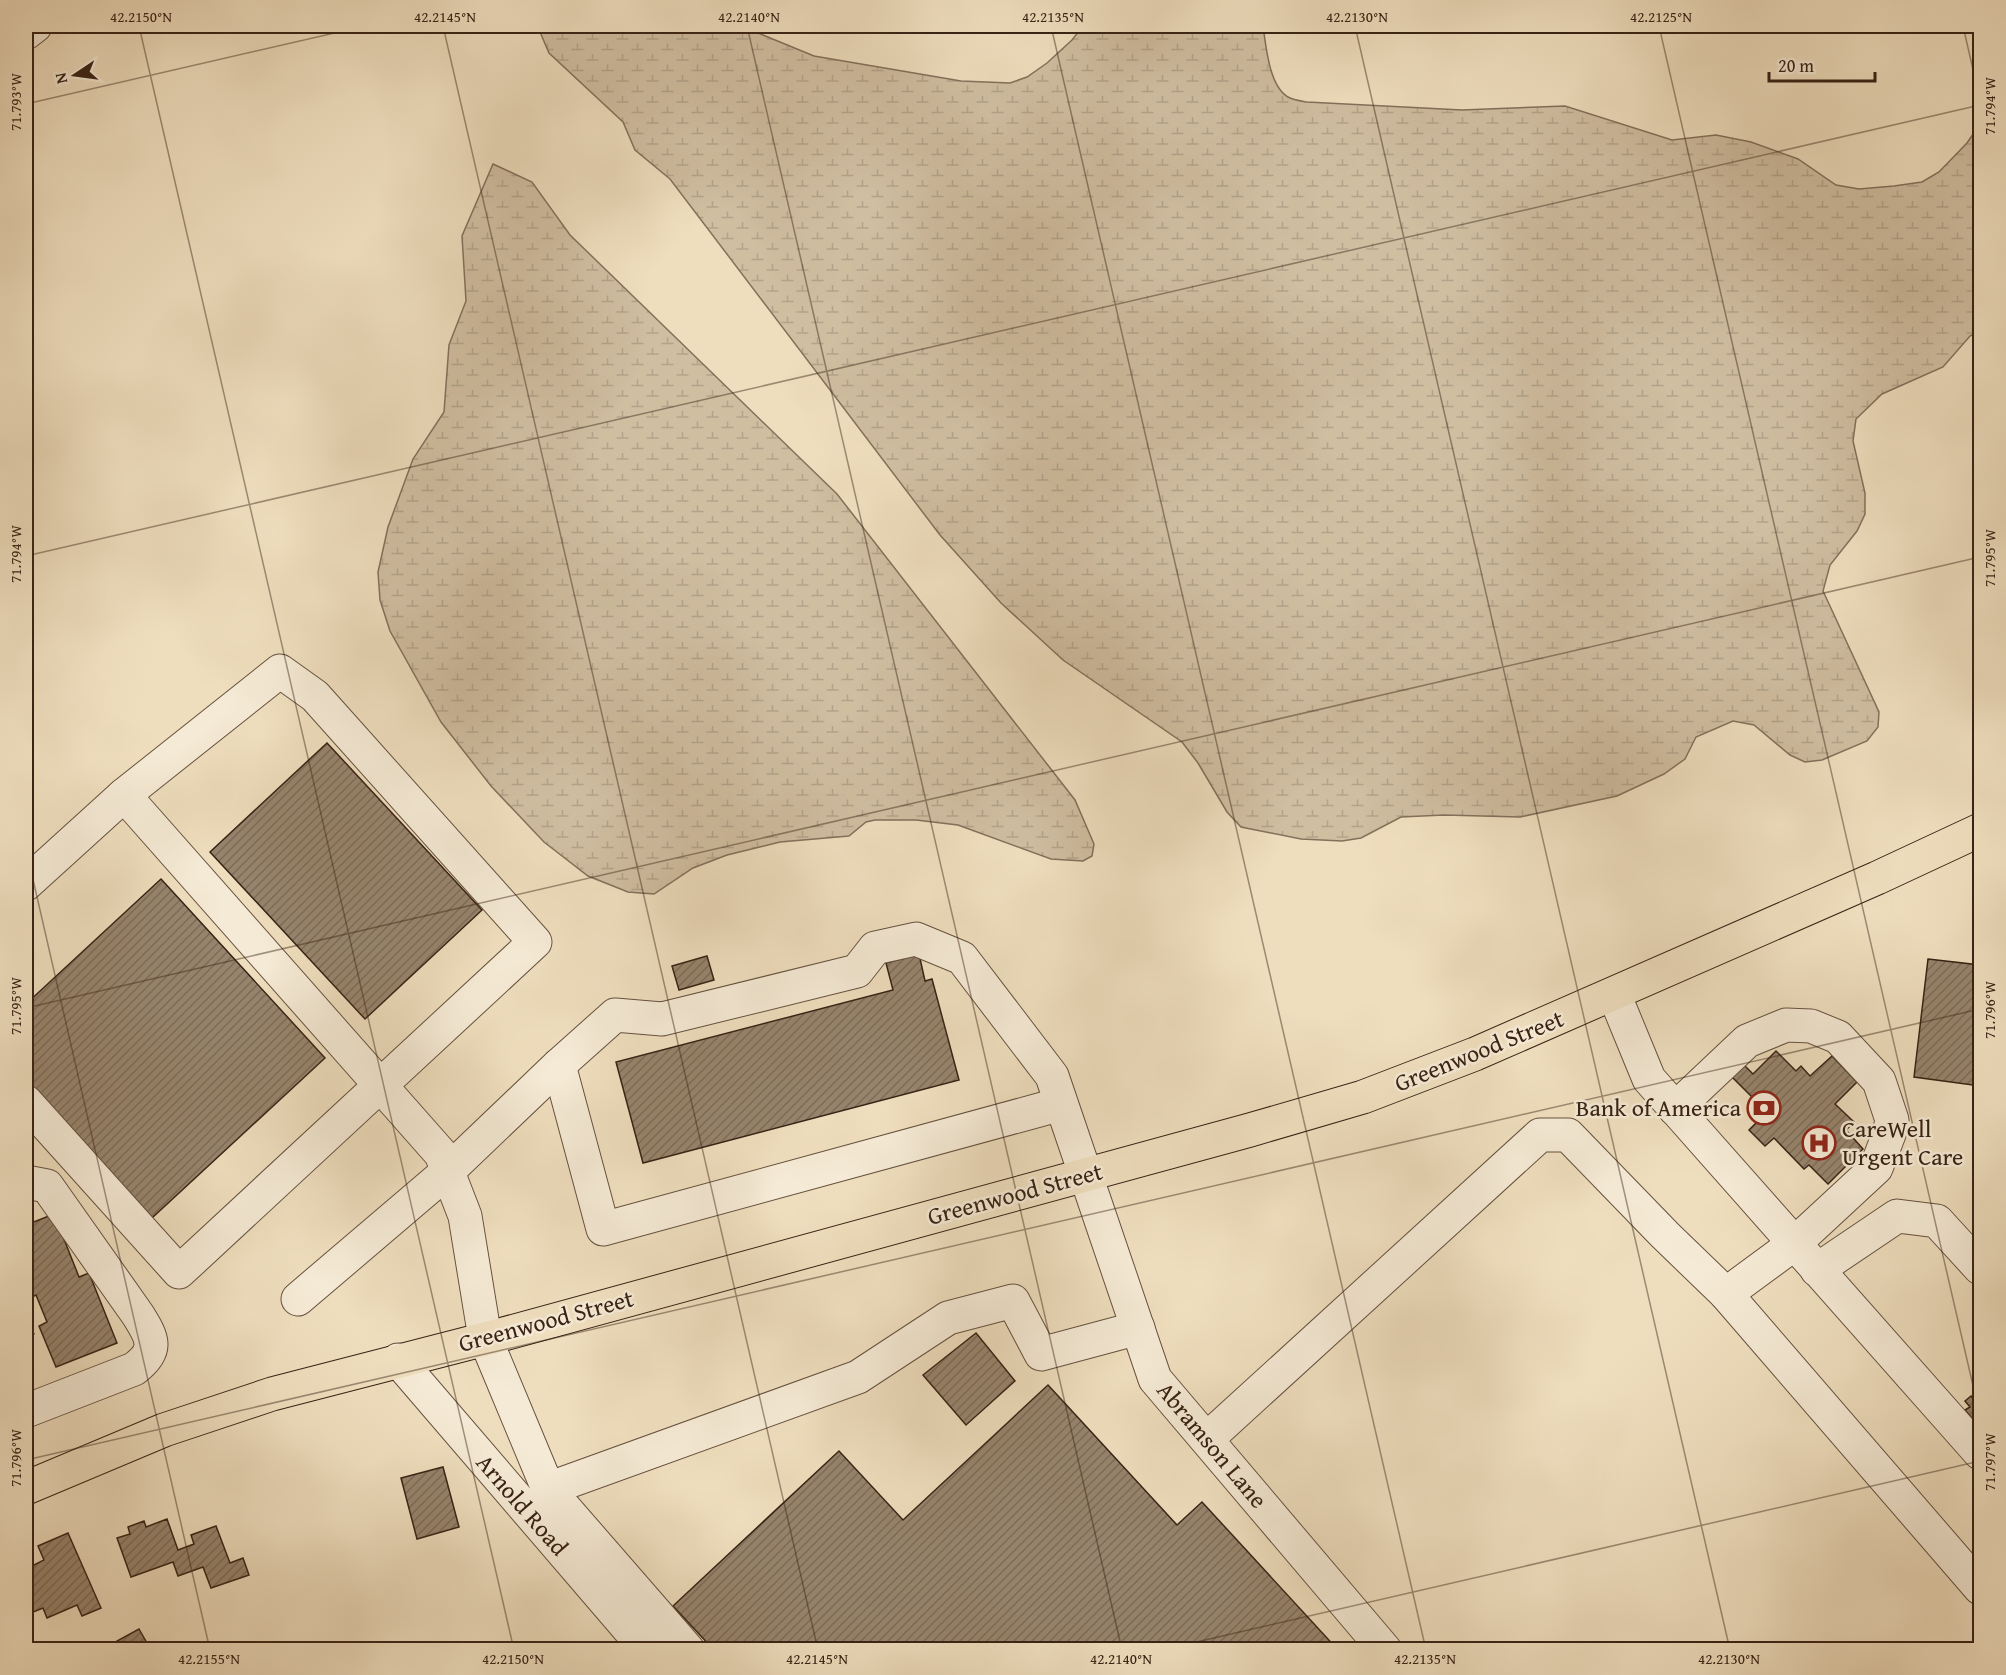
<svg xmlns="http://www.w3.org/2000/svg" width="2006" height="1675" viewBox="0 0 2006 1675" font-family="'Gentium Book Plus',serif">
<defs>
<pattern id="wetland-marsh" width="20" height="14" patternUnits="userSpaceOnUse" patternTransform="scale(1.5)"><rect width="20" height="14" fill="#d0bea1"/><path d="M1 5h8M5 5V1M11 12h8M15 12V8" fill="none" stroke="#b3a38a"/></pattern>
<pattern id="building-hatch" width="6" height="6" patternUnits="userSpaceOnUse" patternTransform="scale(1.5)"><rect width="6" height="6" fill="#97846d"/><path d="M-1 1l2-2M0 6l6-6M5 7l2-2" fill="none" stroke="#7c6c58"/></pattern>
</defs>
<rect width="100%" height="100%" fill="#efdebe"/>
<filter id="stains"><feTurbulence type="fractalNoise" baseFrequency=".00333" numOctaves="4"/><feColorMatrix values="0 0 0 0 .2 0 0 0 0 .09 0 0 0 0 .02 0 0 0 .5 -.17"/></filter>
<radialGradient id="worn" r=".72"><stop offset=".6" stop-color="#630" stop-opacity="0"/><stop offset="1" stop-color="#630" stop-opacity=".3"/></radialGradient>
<g fill="url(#wetland-marsh)" stroke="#84705b" stroke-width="1.5">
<path d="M 541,26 L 735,26 L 746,28 L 814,56 L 961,81 L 1010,83 L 1027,77 L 1047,63 L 1072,40 L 1083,26 L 1263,26 C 1266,46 1269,86 1288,97 C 1293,100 1301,101 1307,102 L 1462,110 L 1565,106 L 1672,140 L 1716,135 L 1751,142 L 1798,159 L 1836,185 L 1859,189 L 1894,186 L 1922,182 L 1939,172 L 1967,143 L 1980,124 L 1980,331 L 1970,336 L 1943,367 L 1882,394 L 1856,419 L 1853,441 L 1865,493 L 1865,514 L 1857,531 L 1830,565 L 1823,591 L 1879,712 L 1878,727 L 1867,741 L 1822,760 L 1805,762 L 1790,755 L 1754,725 L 1733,721 L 1696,737 L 1685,759 L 1664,774 L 1617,796 L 1520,817 L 1444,815 L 1401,817 L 1361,838 L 1342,841 L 1301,839 L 1241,827 L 1227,812 L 1198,763 L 1182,742 L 1063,660 L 1001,603 L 940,535 L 670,179 L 635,150 L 623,122 L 549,53 L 540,32 Z"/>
<polygon points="493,164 532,182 570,235 837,494 1075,800 1094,844 1092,856 1083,861 1051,859 958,825 916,820 875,820 866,822 849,836 780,842 727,855 693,868 654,894 628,892 588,876 544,842 491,786 441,722 390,631 380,600 378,572 388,527 413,459 444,412 449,345 466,301 462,236"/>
</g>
<g fill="url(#building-hatch)" stroke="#382215" stroke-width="1.5">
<polygon points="327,743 482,910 365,1019 210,852"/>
<polygon points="161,879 325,1058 152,1218 26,1081 26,1004"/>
<polygon points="919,954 925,981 932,979 959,1080 643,1163 616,1062 893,990 886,963"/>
<polygon points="707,956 714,980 679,990 672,966"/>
<polygon points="1928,959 1980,965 1980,1086 1914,1077"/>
<polygon points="1776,1051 1796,1071 1801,1066 1810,1076 1832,1056 1857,1082 1835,1104 1854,1122 1846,1130 1863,1149 1828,1184 1809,1165 1804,1169 1774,1138 1765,1146 1749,1130 1759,1120 1752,1113 1760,1105 1731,1076 1743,1064 1753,1074"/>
<polygon points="54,1214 79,1277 89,1273 117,1343 56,1367 39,1326 47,1322 36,1295 26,1300 26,1280 29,1278 26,1269 26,1225"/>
<polygon points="976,1333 1015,1381 966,1425 923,1375"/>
<polygon points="1048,1385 1177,1525 1202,1502 1338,1650 714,1650 673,1606 839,1451 903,1520"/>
<polygon points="1971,1396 1976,1402 1980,1397 1980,1428 1965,1410 1970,1407 1965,1401"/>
<polygon points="443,1467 459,1527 417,1539 401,1478"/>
<polygon points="167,1519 178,1550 194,1544 191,1535 216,1526 230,1563 243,1558 249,1575 211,1588 203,1567 178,1576 173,1562 131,1577 117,1538 130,1534 128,1527 144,1521 146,1527"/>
<polygon points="68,1533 101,1608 82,1616 77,1605 47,1618 43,1608 26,1615 26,1569 44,1560 38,1546"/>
<polygon points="139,1629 151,1650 122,1650 117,1641"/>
</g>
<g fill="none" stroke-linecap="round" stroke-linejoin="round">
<g stroke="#66513f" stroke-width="35">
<g id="minor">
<polyline points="26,33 35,26"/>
<polyline points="124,795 441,1154 465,1216 485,1338 548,1489 858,1377 948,1318 1013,1301 1041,1354 1138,1328"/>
<polyline points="26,884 124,795 280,671 315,696 535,942 179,1272 26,1102"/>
<polyline points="1614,994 1649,1079 1980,1453"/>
<polyline points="559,1065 603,1229 1061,1104"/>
<path d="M 26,1182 L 47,1186 L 138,1315 C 153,1339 159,1350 134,1369 L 26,1411"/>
<polyline points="1817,1270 1897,1216 1937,1221 1980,1268"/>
<polyline points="1726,1294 1980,1588"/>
<polyline points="298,1299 447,1172 559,1065 615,1015 662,1019 857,971 875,948 916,939 962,958 1052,1076 1155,1379 1385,1650"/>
<polyline points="398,1360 647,1650"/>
<polyline points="1207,1439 1540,1135 1568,1135 1665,1235 1726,1294 1794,1244 1876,1168 1889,1134 1892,1120 1879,1081 1838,1037 1811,1026 1786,1025 1747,1041 1675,1109"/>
<polyline points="548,1489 688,1650"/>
</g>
</g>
<g stroke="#382215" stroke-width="35">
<polyline id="major" points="26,1488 164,1430 272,1394 489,1338 1250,1130 1363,1097 1475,1054 1877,878 1980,830"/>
</g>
<polyline stroke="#382215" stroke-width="4" stroke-dasharray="1.5 3" stroke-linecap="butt" points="26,1317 33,1335"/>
<use href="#minor" stroke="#f5ead5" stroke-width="33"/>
<use href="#major" stroke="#efdebe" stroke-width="33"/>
</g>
<path fill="none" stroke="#382215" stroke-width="1.5" stroke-opacity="0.45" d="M 139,26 L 514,1650M 443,26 L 818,1650M 747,26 L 1122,1650M 1051,26 L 1426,1650M 1355,26 L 1730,1650M 1659,26 L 1980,1416M 1963,26 L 1980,100M 26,104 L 365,26M 26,556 L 1980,105M 26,849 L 210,1650M 26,1008 L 1980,557M 26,1460 L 1980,1009M 1162,1650 L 1980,1461"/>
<defs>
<g id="bank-ring" transform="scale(1.725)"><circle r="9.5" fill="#f5ead5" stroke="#8f2418" stroke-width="1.5"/><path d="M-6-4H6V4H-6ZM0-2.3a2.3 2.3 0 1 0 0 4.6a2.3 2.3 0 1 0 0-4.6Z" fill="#8f2418"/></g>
<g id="hospital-ring" transform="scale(1.725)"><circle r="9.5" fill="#f5ead5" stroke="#8f2418" stroke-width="1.5"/><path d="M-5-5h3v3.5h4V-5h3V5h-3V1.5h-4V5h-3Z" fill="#8f2418"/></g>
</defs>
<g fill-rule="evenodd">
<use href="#bank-ring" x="1764" y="1108"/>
<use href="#hospital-ring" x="1819" y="1143"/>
</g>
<g text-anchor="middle" stroke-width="5" stroke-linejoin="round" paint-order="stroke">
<g font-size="24" fill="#382215" stroke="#f5ead5">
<text transform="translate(1479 1051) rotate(-22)" y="8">Greenwood Street</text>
<text transform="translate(1015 1194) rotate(-15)" y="8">Greenwood Street</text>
<text transform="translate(546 1321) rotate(-15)" y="8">Greenwood Street</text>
<text transform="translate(1212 1445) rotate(50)" y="8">Abramson Lane</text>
<text transform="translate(522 1505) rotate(49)" y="8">Arnold Road</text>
</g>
<g font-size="24" fill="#382215" stroke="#f5ead5" text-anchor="end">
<text x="1741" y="1116">Bank of America</text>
<text x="1842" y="1137" text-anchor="start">CareWell<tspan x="1842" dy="28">Urgent Care</tspan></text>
</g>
</g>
<rect width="2006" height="1675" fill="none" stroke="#efdebe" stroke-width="66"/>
<g transform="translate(75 75) rotate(257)" stroke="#f5ead5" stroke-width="4.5" paint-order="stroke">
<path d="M0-4.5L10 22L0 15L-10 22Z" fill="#382215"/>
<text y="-9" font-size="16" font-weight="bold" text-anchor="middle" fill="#382215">N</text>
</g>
<path d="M1769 72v9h106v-9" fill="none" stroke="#382215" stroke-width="3"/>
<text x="1778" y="72" font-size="18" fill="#382215" stroke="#f5ead5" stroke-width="4.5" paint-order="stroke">20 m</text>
<rect x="33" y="33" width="1940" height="1609" fill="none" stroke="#382215" stroke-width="2"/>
<g font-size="15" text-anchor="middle" fill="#382215">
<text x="141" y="22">42.2150°N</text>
<text x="445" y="22">42.2145°N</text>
<text x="749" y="22">42.2140°N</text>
<text x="1053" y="22">42.2135°N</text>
<text x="1357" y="22">42.2130°N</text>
<text x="1661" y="22">42.2125°N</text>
<text transform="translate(16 102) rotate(-90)" y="5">71.793°W</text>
<text transform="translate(1990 106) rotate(-90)" y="5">71.794°W</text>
<text transform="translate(16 554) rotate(-90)" y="5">71.794°W</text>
<text transform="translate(1990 558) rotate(-90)" y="5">71.795°W</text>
<text transform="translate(16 1006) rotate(-90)" y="5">71.795°W</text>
<text transform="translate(1990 1010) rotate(-90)" y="5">71.796°W</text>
<text transform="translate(16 1458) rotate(-90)" y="5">71.796°W</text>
<text transform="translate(1990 1462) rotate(-90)" y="5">71.797°W</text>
<text x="209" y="1664">42.2155°N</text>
<text x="513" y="1664">42.2150°N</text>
<text x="817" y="1664">42.2145°N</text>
<text x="1121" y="1664">42.2140°N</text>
<text x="1425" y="1664">42.2135°N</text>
<text x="1729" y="1664">42.2130°N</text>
</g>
<rect width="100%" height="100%" filter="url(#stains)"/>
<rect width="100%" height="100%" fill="url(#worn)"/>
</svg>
